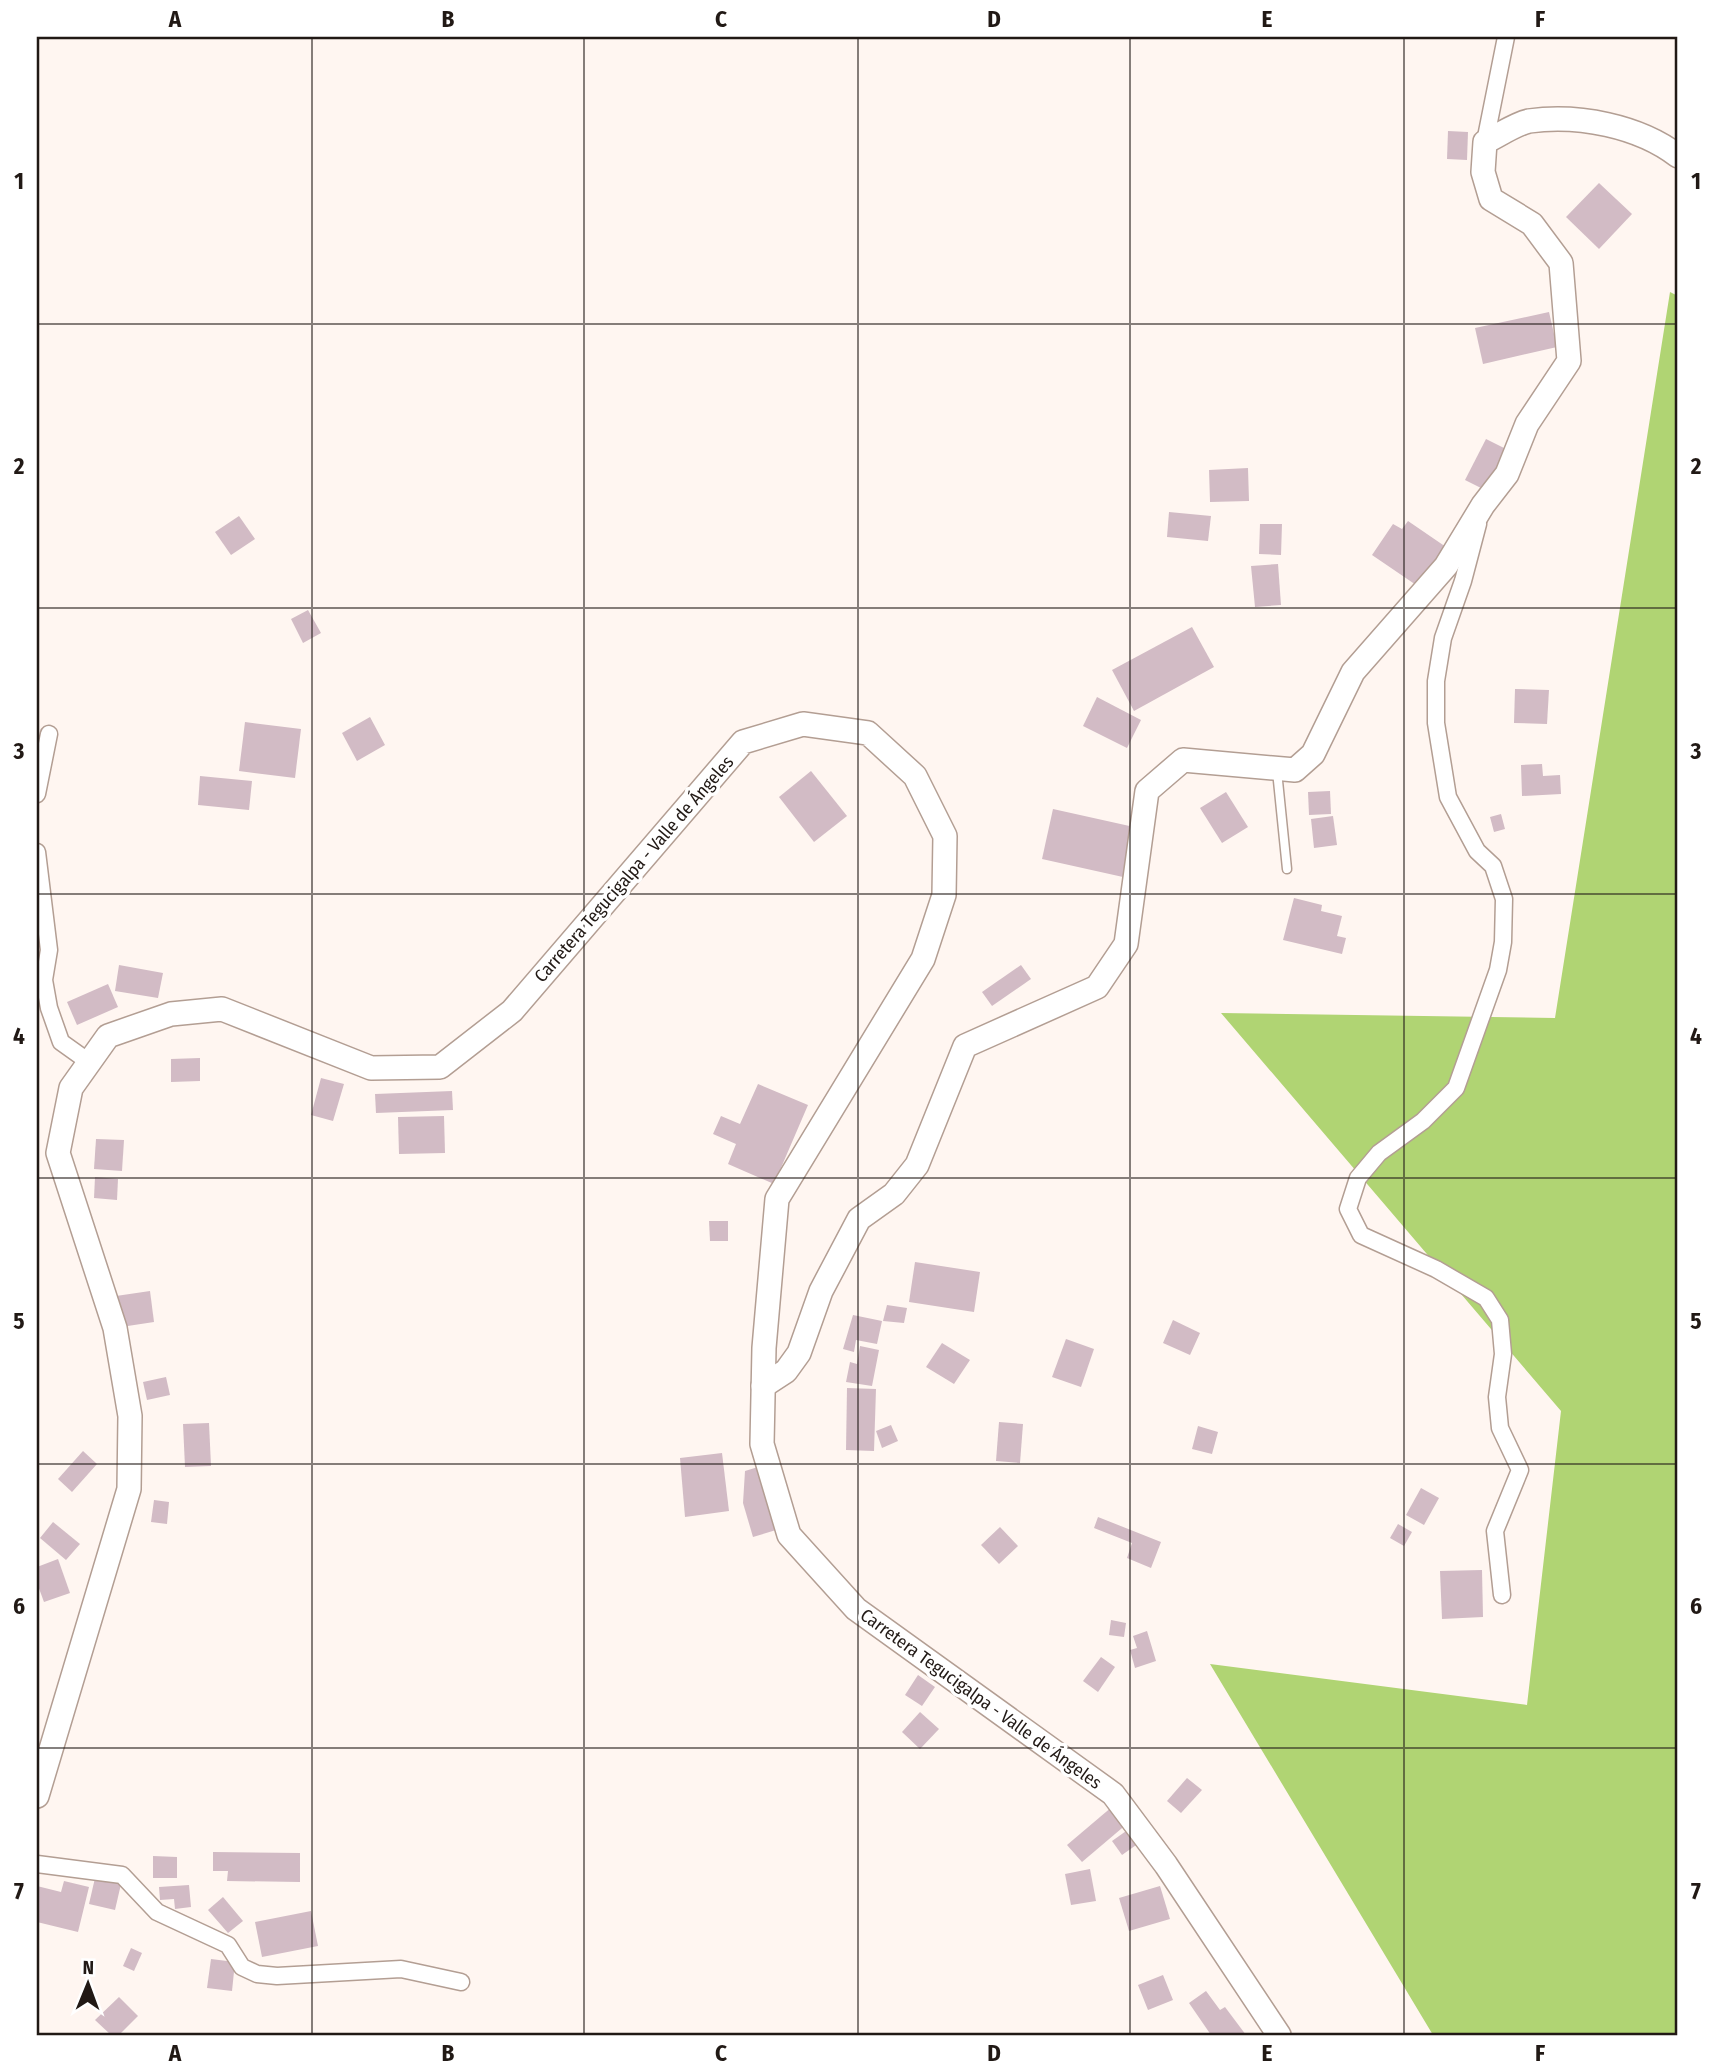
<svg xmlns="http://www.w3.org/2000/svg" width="1715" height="2072" viewBox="0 0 1715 2072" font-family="'Fira Sans Condensed',sans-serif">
<rect width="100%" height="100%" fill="#fff6f1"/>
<polygon fill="#b0d473" points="1670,292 1678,296 1678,2035 1433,2035 1210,1664 1527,1705 1561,1411 1221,1013 1555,1018"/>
<g fill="#d2bbc5">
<polygon points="1448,131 1468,132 1467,160 1447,159"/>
<polygon points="1599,183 1632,214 1599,249 1566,217"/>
<polygon points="1549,312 1557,347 1483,364 1475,328"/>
<polygon points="1486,439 1508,450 1487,491 1465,480"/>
<polygon points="1248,468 1249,501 1210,502 1209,470"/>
<polygon points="1169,512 1211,516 1208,541 1167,537"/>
<polygon points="239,516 255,539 231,555 215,532"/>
<polygon points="1408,521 1446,547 1419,587 1372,555 1393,524 1402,529"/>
<polygon points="1260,524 1282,524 1281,555 1259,554"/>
<polygon points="1278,564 1281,605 1255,607 1251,566"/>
<polygon points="308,610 321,633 303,643 291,619"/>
<polygon points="1192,627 1214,667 1134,711 1112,670"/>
<polygon points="1515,689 1549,690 1547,724 1514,723"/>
<polygon points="1097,697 1141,720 1127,748 1083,726"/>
<polygon points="370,717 385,745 357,761 342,733"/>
<polygon points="245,722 301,729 295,778 239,771"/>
<polygon points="1542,764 1543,776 1560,775 1561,794 1522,796 1521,765"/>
<polygon points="811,771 847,816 814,842 779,797"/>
<polygon points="200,776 252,781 249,810 198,805"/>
<polygon points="1330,791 1331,814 1309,815 1308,792"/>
<polygon points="1226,792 1248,827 1222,843 1200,808"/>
<polygon points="1053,809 1134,827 1123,877 1042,859"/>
<polygon points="1501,814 1505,829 1494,832 1490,817"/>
<polygon points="1333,816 1337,845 1314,848 1311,819"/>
<polygon points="1294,898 1322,905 1321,911 1342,916 1337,936 1346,938 1342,954 1283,940"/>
<polygon points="119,965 163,973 158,998 115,991"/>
<polygon points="1021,965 1031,979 992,1006 982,992"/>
<polygon points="108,984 118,1007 77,1025 67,1002"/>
<polygon points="200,1058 200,1081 171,1082 171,1059"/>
<polygon points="321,1078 344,1084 333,1121 311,1115"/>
<polygon points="758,1084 808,1105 774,1184 728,1164 736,1144 713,1134 721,1116 740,1124"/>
<polygon points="452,1091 453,1110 376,1113 375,1094"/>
<polygon points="444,1116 445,1153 399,1154 398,1117"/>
<polygon points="96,1139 124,1140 122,1171 94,1169"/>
<polygon points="95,1177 118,1179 117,1200 94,1198"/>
<polygon points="709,1221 728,1221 728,1241 710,1241"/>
<polygon points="915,1262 980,1272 974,1312 909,1302"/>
<polygon points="150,1291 154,1322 121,1327 116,1296"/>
<polygon points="887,1305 907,1308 904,1323 883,1321"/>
<polygon points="853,1315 882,1321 877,1344 856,1340 854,1352 843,1349"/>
<polygon points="1173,1320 1200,1333 1190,1355 1163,1343"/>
<polygon points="1066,1339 1094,1349 1081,1387 1052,1377"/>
<polygon points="942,1343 970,1360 954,1384 926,1367"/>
<polygon points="860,1346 879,1350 872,1386 846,1382 850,1362 857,1364"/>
<polygon points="166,1377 170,1395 147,1400 143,1382"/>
<polygon points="847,1388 876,1389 874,1451 846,1450"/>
<polygon points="999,1422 1023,1424 1020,1463 996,1461"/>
<polygon points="209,1423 211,1466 185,1467 183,1424"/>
<polygon points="891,1425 898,1441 882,1448 876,1431"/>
<polygon points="1198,1426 1218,1432 1212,1454 1192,1449"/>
<polygon points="83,1451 97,1464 72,1492 58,1479"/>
<polygon points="722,1453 729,1511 685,1517 680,1458"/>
<polygon points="758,1467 786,1527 753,1537 743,1503 745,1471"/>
<polygon points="1421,1488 1439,1498 1424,1525 1406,1515"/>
<polygon points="154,1500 169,1502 167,1524 151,1522"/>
<polygon points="1098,1517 1161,1542 1151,1568 1127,1558 1132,1543 1094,1528"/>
<polygon points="53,1522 80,1544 66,1560 40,1538"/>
<polygon points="1398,1524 1412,1532 1404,1546 1390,1538"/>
<polygon points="1000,1527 1018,1546 999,1564 981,1545"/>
<polygon points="58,1559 70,1593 44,1602 37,1583 37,1567"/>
<polygon points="1482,1570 1483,1617 1442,1619 1440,1571"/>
<polygon points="1111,1620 1126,1623 1124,1637 1109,1635"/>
<polygon points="1147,1631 1156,1661 1135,1668 1130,1650 1137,1648 1133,1636"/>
<polygon points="1101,1657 1115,1667 1098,1692 1083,1681"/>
<polygon points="918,1675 935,1687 922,1706 905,1695"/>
<polygon points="920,1712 939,1729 920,1749 902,1732"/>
<polygon points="1187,1778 1202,1790 1181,1813 1167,1801"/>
<polygon points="1113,1806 1128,1823 1082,1862 1067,1845"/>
<polygon points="1129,1829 1139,1843 1122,1855 1112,1841"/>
<polygon points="213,1852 300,1853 300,1882 227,1881 228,1871 213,1871"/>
<polygon points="153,1856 177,1857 177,1878 153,1878"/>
<polygon points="1090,1869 1096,1901 1071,1905 1065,1874"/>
<polygon points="95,1878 121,1884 115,1910 89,1904"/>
<polygon points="64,1881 89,1887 78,1932 37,1922 37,1886 61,1892"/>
<polygon points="189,1885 191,1907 175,1909 174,1899 160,1900 159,1887"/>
<polygon points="1160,1886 1170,1919 1129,1931 1119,1898"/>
<polygon points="223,1897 243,1921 228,1933 208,1910"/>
<polygon points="311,1911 318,1946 262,1957 255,1922"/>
<polygon points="131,1948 142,1953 134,1971 123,1966"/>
<polygon points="211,1959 235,1962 232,1991 207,1988"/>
<polygon points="1163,1975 1173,2000 1148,2010 1138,1985"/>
<polygon points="1206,1991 1220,2010 1225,2007 1246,2035 1211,2035 1189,2003"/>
<polygon points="119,1997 138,2016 119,2035 111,2035 95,2020"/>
</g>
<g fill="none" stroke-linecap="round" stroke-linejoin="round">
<g stroke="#b39e93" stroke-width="11">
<polyline id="lane" points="1277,771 1287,869"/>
</g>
<g stroke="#b39e93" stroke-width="19">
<g id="street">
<polyline points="1485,142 1506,37"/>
<polyline points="1478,524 1463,581 1443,638 1436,681 1436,723 1448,797 1477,851 1493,866 1504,899 1503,942 1498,970 1456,1088 1423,1121 1379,1153 1358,1178 1348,1209 1361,1235 1436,1269 1486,1298 1500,1320 1503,1354 1497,1397 1500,1428 1520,1470 1495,1531 1502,1595"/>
<polyline points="37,794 49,734"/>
<polyline points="37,852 49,950 44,980 49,1008 61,1042 89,1062"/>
<polyline points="37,1864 122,1875 157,1912 228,1945 242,1967 257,1974 277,1976 401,1969 461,1982"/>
</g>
</g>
<g stroke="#b39e93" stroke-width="26">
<g id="secondary">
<path d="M 763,1386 L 786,1371 L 799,1353 L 821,1291 L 859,1219 L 894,1194 L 917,1165 L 965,1046 L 1097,987 L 1126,944 L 1147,791 L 1183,760 L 1295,770 L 1313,754 L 1353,672 L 1446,566 L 1483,505 L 1507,474 L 1527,424 L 1569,361 L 1561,263 L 1532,224 L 1491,199 L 1483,172 L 1485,142 C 1498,136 1515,124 1529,121 C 1578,114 1639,126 1678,156"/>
<polyline points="37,1796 129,1489 130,1416 115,1328 58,1153 71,1088 108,1036 171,1014 222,1009 371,1068 440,1067 512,1011 743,742 803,724 868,733 915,776 945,836 944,895 923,959 777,1199 764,1348 762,1444 789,1535 856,1609 1113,1794 1166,1865 1279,2035"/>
</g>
</g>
<use href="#lane" stroke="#fff" stroke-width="8"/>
<use href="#street" stroke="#fff" stroke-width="16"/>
<use href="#secondary" stroke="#fff" stroke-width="23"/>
</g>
<path fill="none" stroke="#211915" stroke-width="2" stroke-opacity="0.55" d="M 312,37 L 312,2035M 584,37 L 584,2035M 858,37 L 858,2035M 1130,37 L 1130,2035M 1404,37 L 1404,2035M 37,324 L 1678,324M 37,608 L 1678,608M 37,894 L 1678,894M 37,1178 L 1678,1178M 37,1464 L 1678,1464M 37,1748 L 1678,1748"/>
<g text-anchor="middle" stroke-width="7" stroke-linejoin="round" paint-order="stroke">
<g font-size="18" fill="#211915" stroke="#fff">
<text transform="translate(634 869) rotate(-49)" y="6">Carretera Tegucigalpa - Valle de Ángeles</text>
<text transform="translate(981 1699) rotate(36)" y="6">Carretera Tegucigalpa - Valle de Ángeles</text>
</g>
</g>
<rect width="1715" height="2072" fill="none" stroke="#ffffff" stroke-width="77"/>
<g transform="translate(88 1984) rotate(1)" stroke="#ffffff" stroke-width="5" paint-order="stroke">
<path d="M0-5L12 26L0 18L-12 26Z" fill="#211915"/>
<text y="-10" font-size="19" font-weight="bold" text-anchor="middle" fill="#211915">N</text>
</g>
<rect x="38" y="38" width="1638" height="1996" fill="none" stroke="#211915" stroke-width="2.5"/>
<g font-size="23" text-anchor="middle" font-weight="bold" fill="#211915">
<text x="175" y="27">A</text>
<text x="448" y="27">B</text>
<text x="721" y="27">C</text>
<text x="994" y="27">D</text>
<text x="1267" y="27">E</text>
<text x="1540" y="27">F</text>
<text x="19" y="189">1</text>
<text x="1696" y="189">1</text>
<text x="19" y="474">2</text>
<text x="1696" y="474">2</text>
<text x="19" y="759">3</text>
<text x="1696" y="759">3</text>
<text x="19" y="1044">4</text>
<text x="1696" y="1044">4</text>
<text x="19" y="1329">5</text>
<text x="1696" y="1329">5</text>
<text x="19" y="1614">6</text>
<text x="1696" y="1614">6</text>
<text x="19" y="1899">7</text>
<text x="1696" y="1899">7</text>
<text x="175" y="2061">A</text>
<text x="448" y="2061">B</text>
<text x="721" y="2061">C</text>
<text x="994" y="2061">D</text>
<text x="1267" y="2061">E</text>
<text x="1540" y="2061">F</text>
</g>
</svg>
